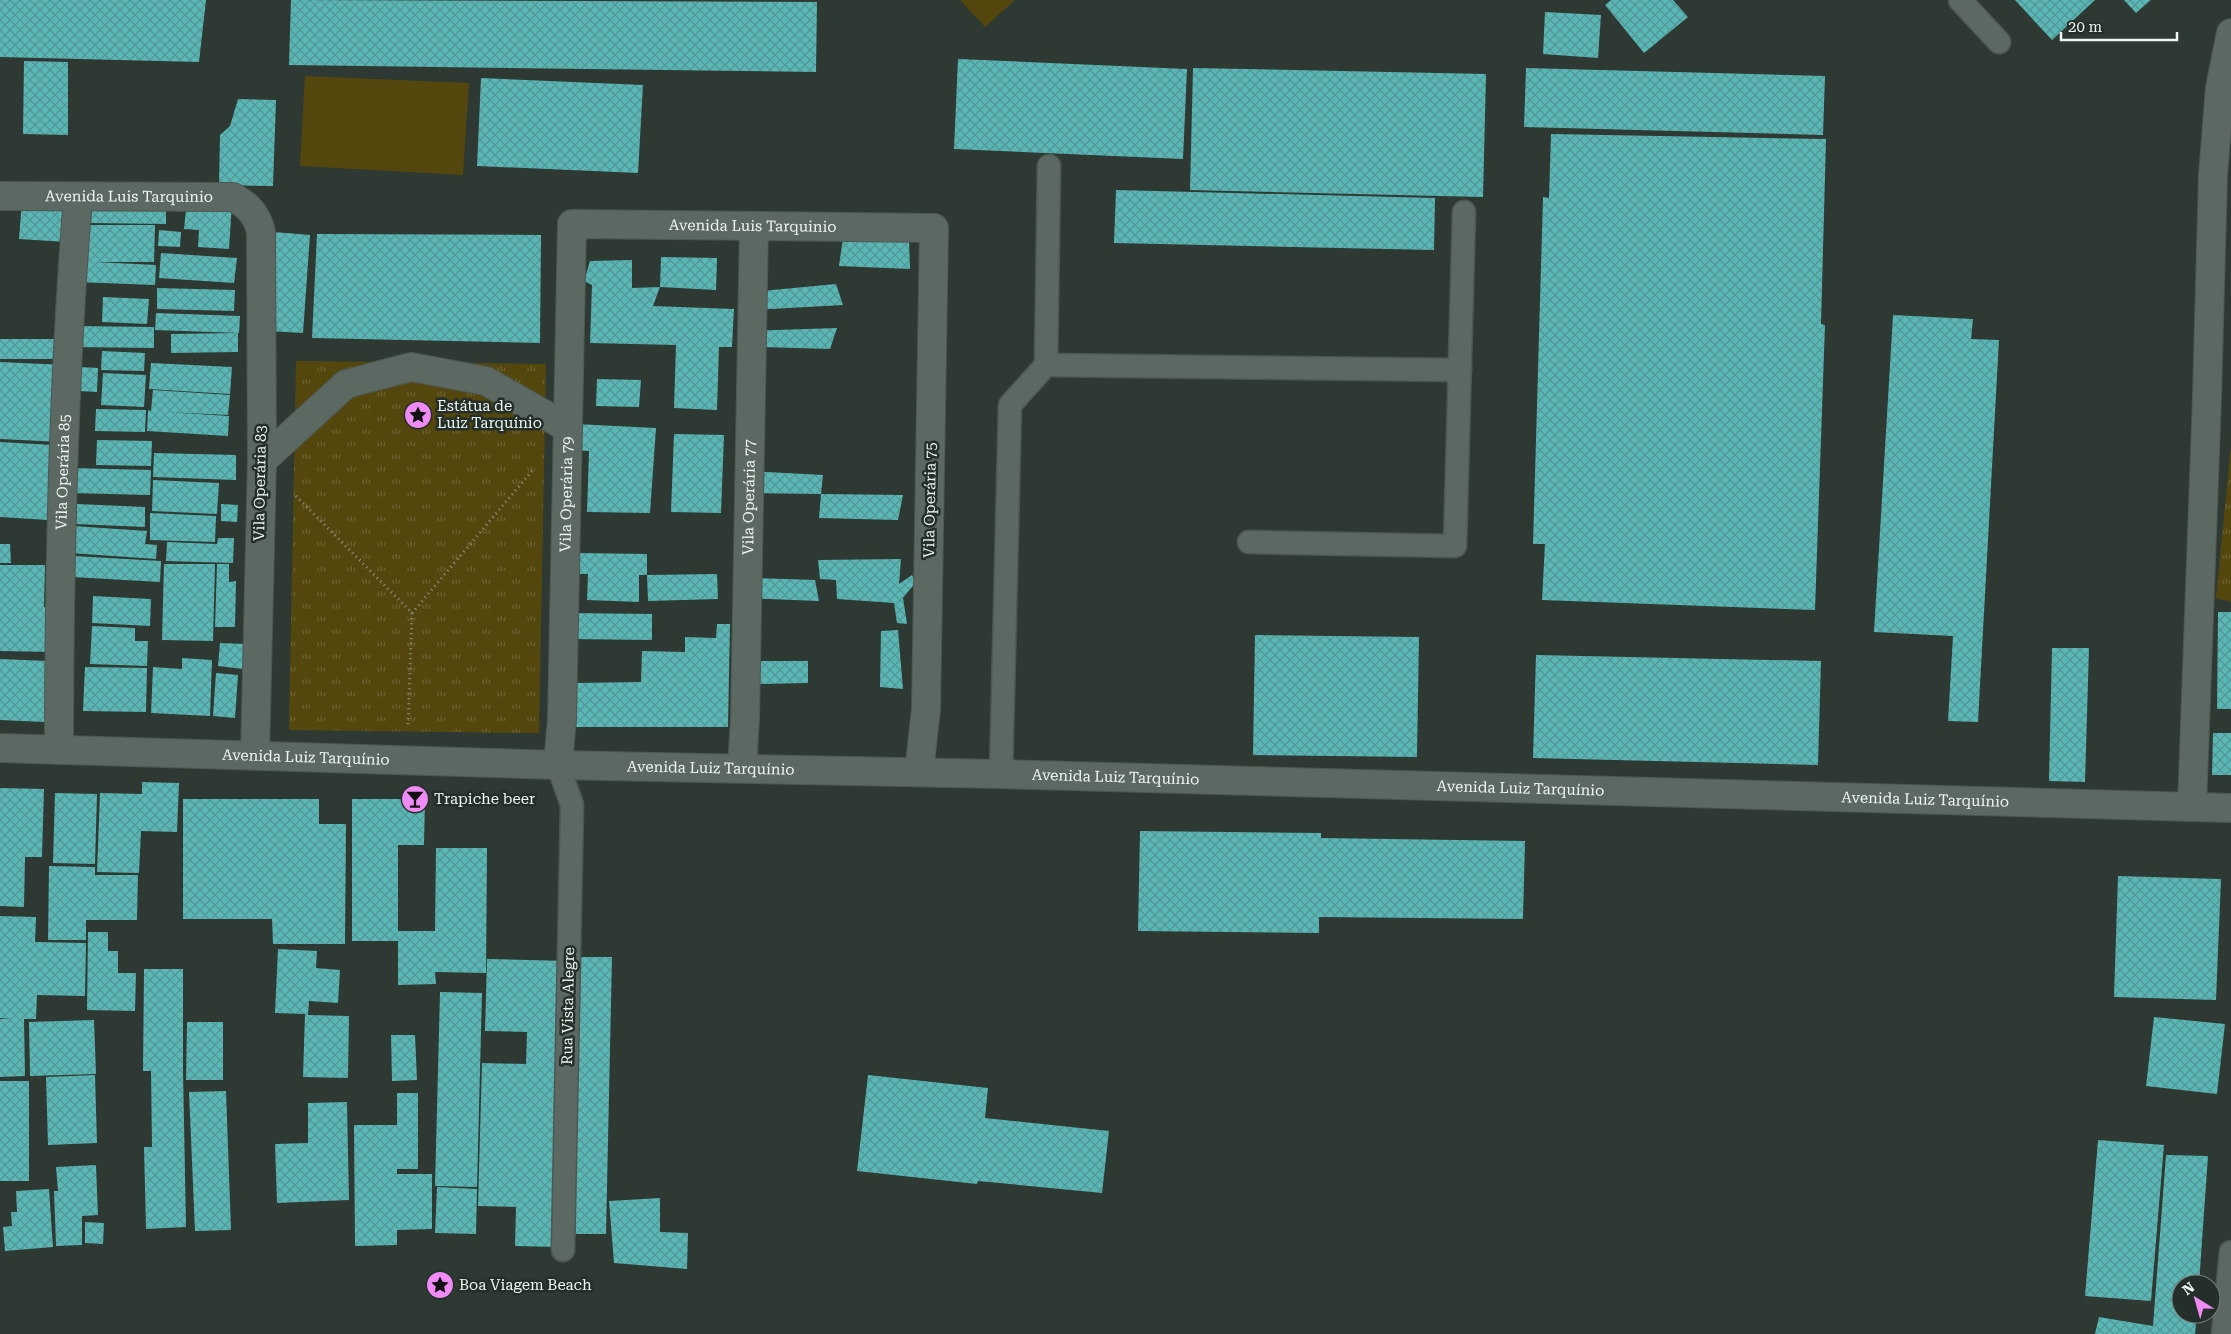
<svg xmlns="http://www.w3.org/2000/svg" width="2231" height="1334" viewBox="0 0 2231 1334" font-family="'Roboto Serif',serif">
<defs>
<pattern id="grass-tufts" width="24" height="20" patternUnits="userSpaceOnUse" patternTransform="scale(1.25)"><rect width="24" height="20" fill="#54470e"/><path d="M3 7l-1-3M5 7V3M7 7l1-3M15 17l-1-3M17 17v-4M19 17l1-3" fill="none" stroke="#6d6232"/></pattern>
<pattern id="building-cross-hatch" width="8" height="8" patternUnits="userSpaceOnUse" patternTransform="scale(1.25)"><rect width="8" height="8" fill="#59b7b6"/><path d="M0 0l8 8M0 8l8-8" fill="none" stroke="#549695"/></pattern>
</defs>
<rect width="100%" height="100%" fill="#2d3932"/>
<g fill="url(#grass-tufts)">
<polygon points="296,361 546,364 539,733 289,730"/>
<polygon points="2231,445 2231,602 2216,598"/>
</g>
<g fill="#54470e">
<polygon points="960,0 1015,0 985,27"/>
<polygon points="305,76 469,83 463,175 300,166"/>
</g>
<g fill="url(#building-cross-hatch)">
<polygon points="0,0 206,0 199,62 0,57"/>
<polygon points="291,0 817,2 816,72 289,65"/>
<polygon points="1611,0 1673,0 1688,17 1644,53 1605,5"/>
<polygon points="2015,0 2095,0 2052,40"/>
<polygon points="2124,0 2151,0 2136,13"/>
<polygon points="1545,12 1601,15 1598,58 1543,54"/>
<polygon points="958,59 1187,69 1183,159 954,149"/>
<polygon points="24,61 68,62 68,135 23,134"/>
<polygon points="1193,68 1486,74 1483,197 1190,190"/>
<polygon points="1526,68 1825,76 1823,135 1524,127"/>
<polygon points="481,78 643,85 638,173 477,166"/>
<polygon points="238,99 276,100 273,186 219,185 220,135 230,126"/>
<polygon points="1551,134 1826,139 1821,324 1825,325 1815,610 1542,600 1545,544 1533,544 1543,197 1549,198"/>
<polygon points="1116,190 1435,198 1434,250 1114,243"/>
<polygon points="22,200 69,203 67,242 19,239"/>
<polygon points="187,200 232,202 229,249 198,247 199,230 184,229"/>
<polygon points="92,202 166,203 166,224 91,223"/>
<polygon points="78,225 155,225 154,262 95,262 156,265 155,285 76,282"/>
<polygon points="159,230 181,232 180,247 158,246"/>
<polygon points="274,232 310,235 303,333 267,331"/>
<polygon points="317,234 541,235 540,343 312,338"/>
<polygon points="843,238 909,240 910,269 839,266"/>
<polygon points="161,253 237,258 234,283 159,278"/>
<polygon points="661,257 717,258 716,290 660,287"/>
<polygon points="632,260 632,288 660,287 653,306 734,309 732,347 719,347 717,410 674,408 676,345 590,343 592,285 584,281 590,261"/>
<polygon points="836,284 843,305 752,310 762,291"/>
<polygon points="157,288 235,290 234,311 157,309"/>
<polygon points="103,297 149,299 147,324 102,322"/>
<polygon points="156,313 240,316 239,333 155,330"/>
<polygon points="1893,315 1973,319 1971,339 1999,340 1978,722 1948,721 1953,636 1874,632"/>
<polygon points="77,326 154,327 154,348 76,347"/>
<polygon points="837,328 830,349 762,347 751,331"/>
<polygon points="238,333 238,352 171,353 171,334"/>
<polygon points="0,339 57,339 56,359 0,359"/>
<polygon points="102,351 145,353 144,371 101,370"/>
<polygon points="0,362 66,365 61,442 0,439"/>
<polygon points="151,363 232,367 230,394 149,389"/>
<polygon points="80,367 98,368 97,392 79,391"/>
<polygon points="103,373 146,375 144,407 101,405"/>
<polygon points="597,379 641,380 639,407 596,406"/>
<polygon points="153,390 230,395 228,415 166,412 229,416 228,436 147,431 148,410 151,411"/>
<polygon points="96,409 146,410 145,432 95,431"/>
<polygon points="575,424 656,428 650,513 587,512 589,451 575,450"/>
<polygon points="674,434 724,435 721,513 671,512"/>
<polygon points="97,440 152,441 151,466 96,465"/>
<polygon points="0,442 52,445 48,520 0,517"/>
<polygon points="154,453 236,455 236,480 153,477"/>
<polygon points="71,468 151,470 150,495 70,493"/>
<polygon points="748,471 823,475 821,494 903,495 898,520 819,518 821,494 748,493"/>
<polygon points="153,480 219,483 217,514 152,511"/>
<polygon points="77,504 145,507 145,527 76,524"/>
<polygon points="221,504 238,505 237,522 221,521"/>
<polygon points="150,513 216,516 215,542 150,540"/>
<polygon points="73,526 147,531 145,544 157,545 156,559 70,553"/>
<polygon points="218,538 234,538 233,563 166,561 167,542 217,544"/>
<polygon points="0,544 10,544 11,563 0,563"/>
<polygon points="577,553 647,554 647,575 717,574 718,599 648,601 647,575 639,575 639,602 587,600 588,574 577,574"/>
<polygon points="74,556 161,561 160,582 72,577"/>
<polygon points="901,559 899,584 912,575 916,582 903,598 907,624 897,623 894,603 837,599 836,580 820,579 818,560"/>
<polygon points="164,564 215,564 213,641 162,640"/>
<polygon points="217,564 229,564 229,582 236,581 235,627 215,627"/>
<polygon points="0,565 45,565 44,607 51,608 50,652 0,651"/>
<polygon points="752,578 815,580 819,601 745,598"/>
<polygon points="93,596 151,599 150,626 92,623"/>
<polygon points="2218,612 2231,612 2231,709 2217,709"/>
<polygon points="568,613 652,614 652,640 568,639"/>
<polygon points="717,624 730,624 728,727 574,727 574,683 641,682 642,651 685,652 685,637 716,638"/>
<polygon points="92,626 135,628 135,641 148,641 147,666 90,664"/>
<polygon points="898,630 903,689 880,687 881,631"/>
<polygon points="1255,635 1419,637 1417,757 1253,755"/>
<polygon points="220,643 245,644 243,669 218,666"/>
<polygon points="2052,648 2089,648 2085,782 2049,781"/>
<polygon points="1536,655 1821,661 1818,765 1533,758"/>
<polygon points="182,658 212,660 210,716 151,713 153,667 182,669"/>
<polygon points="0,659 48,661 45,722 0,720"/>
<polygon points="757,661 808,661 808,683 757,684"/>
<polygon points="85,667 147,668 146,712 83,711"/>
<polygon points="216,673 238,675 235,718 213,716"/>
<polygon points="2213,733 2231,733 2231,775 2212,775"/>
<polygon points="142,782 179,783 177,832 141,831 139,873 97,872 100,793 142,794"/>
<polygon points="0,788 44,789 42,857 25,857 24,907 0,906"/>
<polygon points="55,793 97,794 95,864 53,863"/>
<polygon points="183,799 319,799 319,824 346,824 345,944 273,944 272,919 183,919"/>
<polygon points="352,799 425,799 424,845 398,845 398,931 435,931 436,848 487,848 486,973 435,972 436,984 398,985 398,941 352,941"/>
<polygon points="1140,831 1321,833 1321,838 1525,841 1523,919 1319,917 1319,933 1138,931"/>
<polygon points="49,866 95,867 95,875 138,875 137,920 86,920 86,940 48,940"/>
<polygon points="2118,876 2221,879 2216,1000 2114,997"/>
<polygon points="0,916 36,917 35,942 86,943 85,996 37,995 36,1019 24,1019 25,1076 0,1077 0,1019 11,1018 0,1018"/>
<polygon points="88,932 108,932 108,951 118,951 118,973 136,973 135,1011 87,1010"/>
<polygon points="278,949 317,951 316,968 340,970 338,1003 309,1001 308,1015 349,1016 348,1078 303,1077 305,1014 275,1013"/>
<polygon points="574,957 612,957 606,1234 568,1234"/>
<polygon points="487,959 567,961 559,1247 515,1246 516,1207 478,1206 482,1063 526,1064 527,1032 485,1031"/>
<polygon points="144,969 183,969 183,1070 186,1227 146,1229 144,1147 152,1147 151,1071 143,1071"/>
<polygon points="440,992 482,993 477,1187 435,1186"/>
<polygon points="2154,1017 2225,1024 2217,1094 2146,1086"/>
<polygon points="94,1020 96,1074 30,1076 29,1022"/>
<polygon points="187,1022 223,1022 223,1080 186,1080"/>
<polygon points="391,1035 415,1035 417,1080 392,1081"/>
<polygon points="95,1075 97,1143 48,1145 46,1077"/>
<polygon points="868,1075 988,1088 985,1118 1109,1131 1102,1193 978,1181 977,1184 857,1171"/>
<rect x="0" y="1081" width="29" height="100"/>
<polygon points="226,1091 231,1230 195,1231 189,1092"/>
<polygon points="397,1093 418,1093 418,1169 397,1169 397,1174 432,1174 432,1229 397,1230 397,1245 355,1246 354,1125 397,1125"/>
<polygon points="347,1102 349,1200 277,1203 275,1144 308,1143 308,1103"/>
<polygon points="2098,1140 2164,1145 2151,1301 2085,1296"/>
<polygon points="2166,1155 2208,1156 2199,1284 2181,1284 2181,1314 2197,1314 2195,1334 2095,1334 2099,1317 2153,1326"/>
<polygon points="96,1165 98,1215 82,1216 82,1245 56,1246 54,1191 58,1191 56,1167"/>
<polygon points="437,1187 477,1189 476,1234 435,1233"/>
<polygon points="49,1189 53,1247 5,1251 3,1227 12,1226 11,1212 17,1212 16,1191"/>
<polygon points="660,1198 660,1232 688,1233 687,1269 614,1263 609,1201"/>
<polygon points="85,1222 104,1223 103,1244 85,1243"/>
</g>
<g fill="none" stroke-linecap="round" stroke-linejoin="round">
<g stroke="#4d5752" stroke-width="25">
<g id="lane">
<polyline points="1960,0 1999,42"/>
<polyline points="1046,365 1460,370"/>
<polyline points="1249,542 1455,546 1464,212"/>
<polyline points="558,765 572,805 563,1250"/>
<polyline points="1001,774 1010,405 1046,365 1049,166"/>
<polyline points="2223,1334 2231,1252"/>
</g>
</g>
<g stroke="#4d5752" stroke-width="30">
<g id="street">
<path id="s1" d="M 0,196 L 233,197 C 249,206 257,215 261,232 L 262,461 L 255,755"/>
<polyline points="262,461 346,384 411,367 486,381 568,428"/>
<path id="s2" d="M 59,750 C 59,565 63,381 78,197"/>
<path id="s3" d="M 558,765 L 562,719 L 572,224 L 934,228 L 926,709 L 919,772"/>
<path id="s4" d="M 742,768 L 745,719 L 754,227"/>
</g>
</g>
<g stroke="#4d5752" stroke-width="30">
<g id="secondary">
<path id="s5" d="M 0,748 L 558,765 L 1001,774 L 2231,808"/>
<polyline points="2192,806 2207,397 2213,175 2220,88 2231,33"/>
</g>
</g>
<g stroke="#8c9590" stroke-width="3" stroke-dasharray="1 4" stroke-linecap="butt">
<polyline points="296,496 412,613 408,727"/>
<polyline points="412,613 532,471"/>
</g>
<use href="#lane" stroke="#5c6962" stroke-width="22"/>
<use href="#street" stroke="#5c6962" stroke-width="28"/>
<use href="#secondary" stroke="#5c6962" stroke-width="28"/>
</g>
<defs>
<g id="sight-disc" transform="scale(1.4375)"><circle r="9.5" fill="#f08bf5" stroke="#232f28"/><path d="M0-6L1.8-2.2L6-1.7L2.9 1.2L3.7 5.4L0 3.3L-3.7 5.4L-2.9 1.2L-6-1.7L-1.8-2.2Z" fill="#111"/></g>
<g id="bar-disc" transform="scale(1.4375)"><circle r="9.5" fill="#f08bf5" stroke="#232f28"/><path d="M-6-5H6L.8 .8V4.5H3.5V6h-7V4.5H-.8V.8Z" fill="#111"/></g>
</defs>
<g fill-rule="evenodd">
<use href="#sight-disc" x="418" y="415"/>
<use href="#bar-disc" x="415" y="799"/>
<use href="#sight-disc" x="440" y="1285"/>
</g>
<g text-anchor="middle" stroke-width="5" stroke-linejoin="round" paint-order="stroke">
<g font-size="15" fill="#eef5f1" stroke="#232f28">
<text dy="5" stroke="none"><textPath href="#s1" startOffset="129">Avenida Luis Tarquinio</textPath></text>
<text dy="5" stroke="none"><textPath href="#s3" startOffset="722">Avenida Luis Tarquinio</textPath></text>
<text dy="5" stroke="none"><textPath href="#s2" startOffset="278">Vila Operária 85</textPath></text>
<text transform="translate(260 483) rotate(-89)" y="5">Vila Operária 83</text>
<text dy="5" stroke="none"><textPath href="#s3" startOffset="271">Vila Operária 79</textPath></text>
<text dy="5" stroke="none"><textPath href="#s4" startOffset="271">Vila Operária 77</textPath></text>
<text transform="translate(930 500) rotate(-89)" y="5">Vila Operária 75</text>
<text dy="5" stroke="none"><textPath href="#s5" startOffset="306">Avenida Luiz Tarquínio</textPath></text>
<text dy="5" stroke="none"><textPath href="#s5" startOffset="711">Avenida Luiz Tarquínio</textPath></text>
<text dy="5" stroke="none"><textPath href="#s5" startOffset="1116">Avenida Luiz Tarquínio</textPath></text>
<text dy="5" stroke="none"><textPath href="#s5" startOffset="1521">Avenida Luiz Tarquínio</textPath></text>
<text dy="5" stroke="none"><textPath href="#s5" startOffset="1926">Avenida Luiz Tarquínio</textPath></text>
<text transform="translate(568 1006) rotate(-89)" y="5">Rua Vista Alegre</text>
</g>
<g font-size="15" fill="#eef5f1" stroke="#232f28" text-anchor="start">
<text x="437" y="411">Estátua de<tspan x="437" dy="17">Luiz Tarquínio</tspan></text>
<text x="434" y="804">Trapiche beer</text>
<text x="459" y="1290">Boa Viagem Beach</text>
</g>
</g>
<g transform="translate(2196 1299) rotate(323)"><circle r="24" fill="#232f28" stroke="#747e78"/>
<path d="M0-4L9 19L0 12L-9 19Z" fill="#f08bf5"/>
<text y="-8" font-size="14" font-weight="bold" text-anchor="middle" fill="#eef5f1">N</text>
</g>
<path d="M2061 32v8h116v-8" fill="none" stroke="#eef5f1" stroke-width="2.5"/>
<text x="2068" y="32" font-size="15" fill="#eef5f1" stroke="#232f28" stroke-width="4" paint-order="stroke">20 m</text>
</svg>
